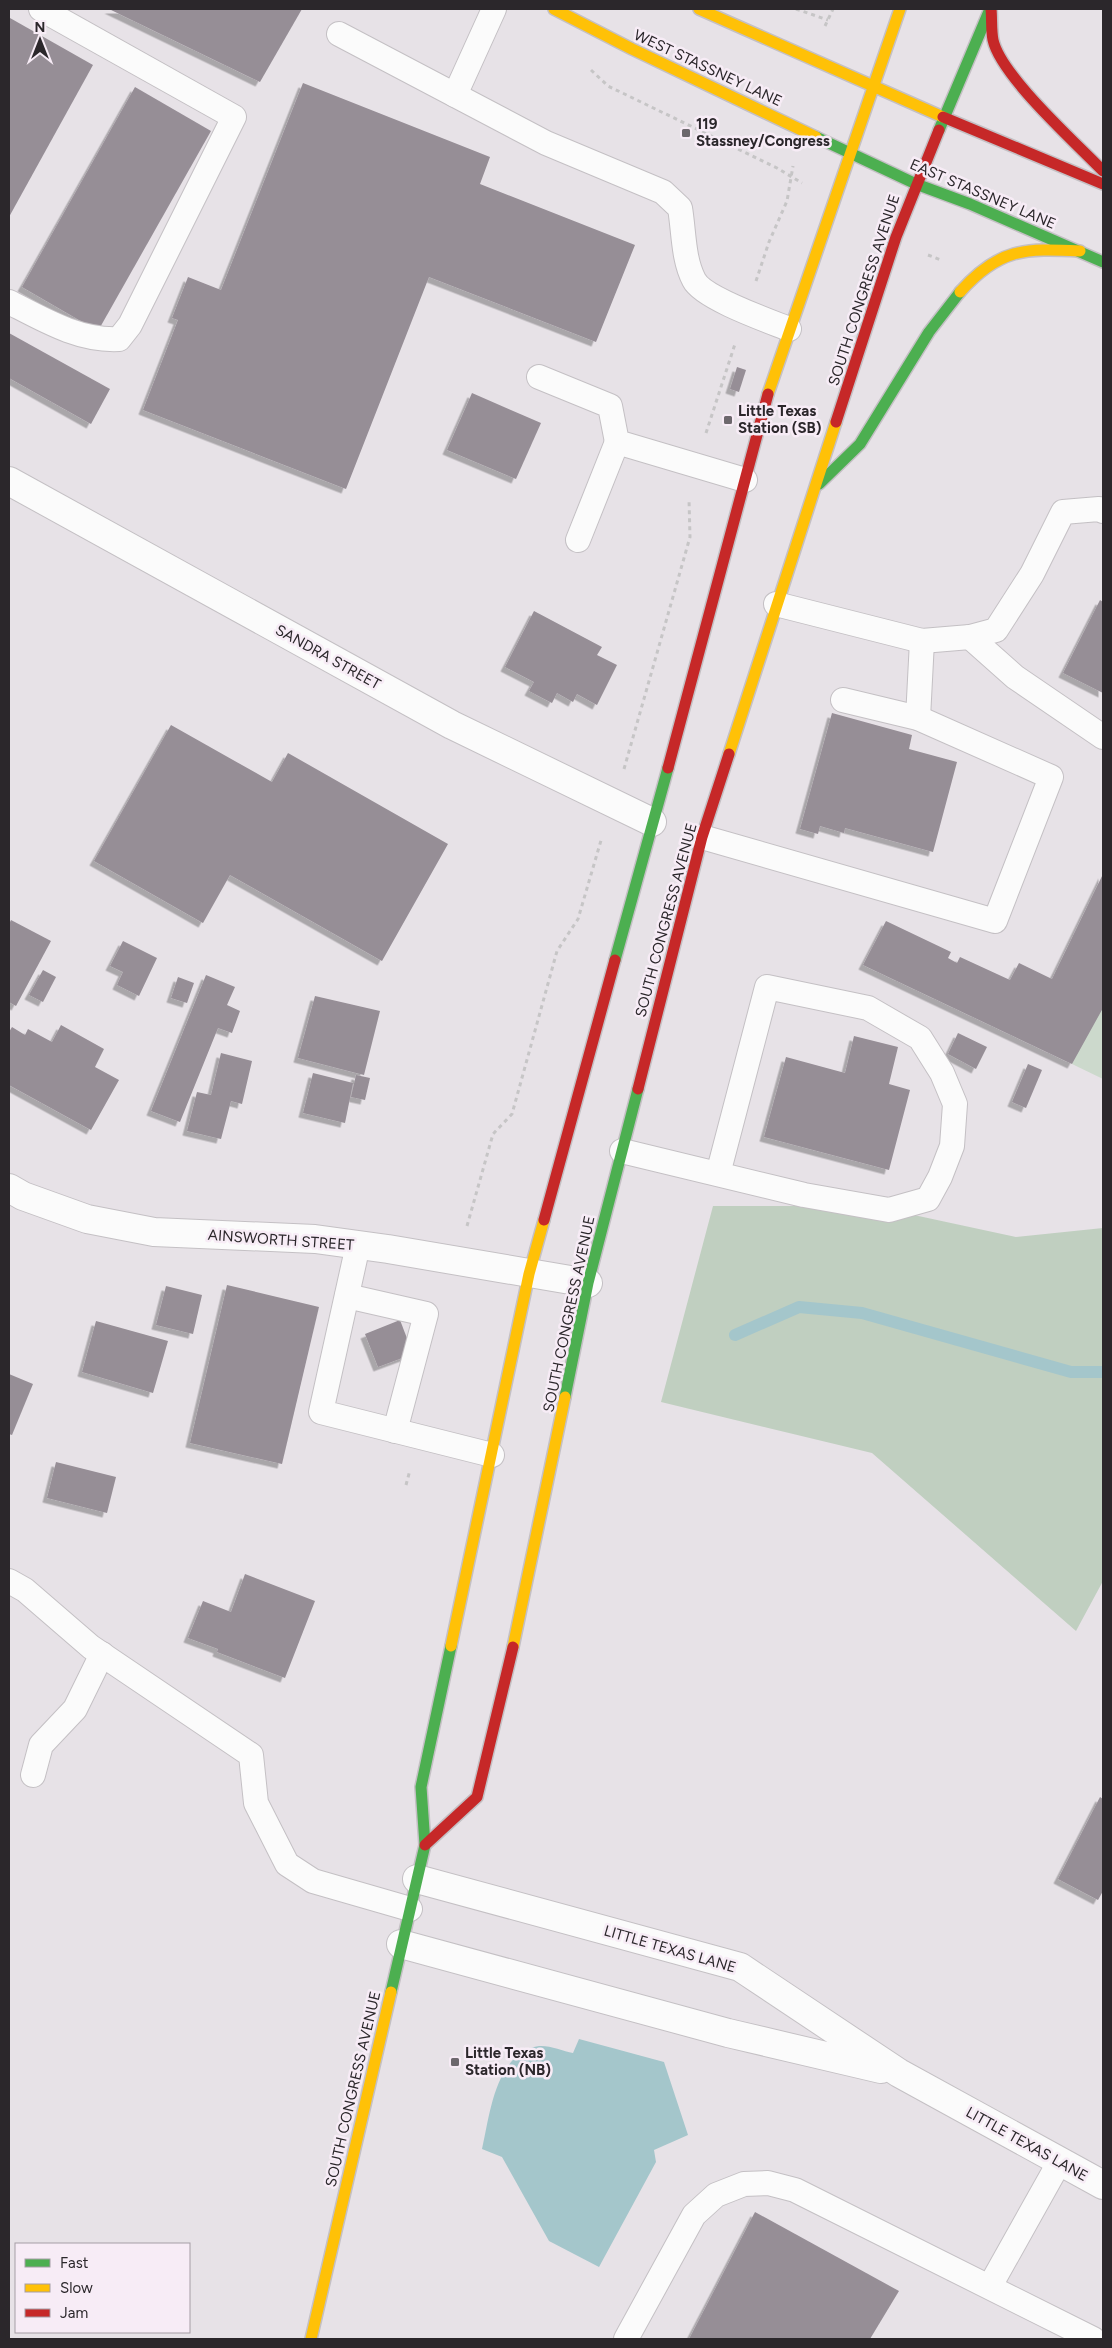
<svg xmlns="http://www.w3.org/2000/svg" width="1112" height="2348" viewBox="0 0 1112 2348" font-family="Figtree,sans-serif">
<defs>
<filter id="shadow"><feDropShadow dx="-4.5" dy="4.5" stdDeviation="0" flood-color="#0004"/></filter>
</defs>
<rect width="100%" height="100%" fill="#e7e2e7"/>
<polygon fill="#ccd9cc" points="1103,1001 1103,1079 1072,1064"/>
<polygon fill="#c0cfc0" points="713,1206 872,1206 1016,1237 1103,1228 1103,1581 1076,1631 872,1453 661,1402"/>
<path fill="#a4c6cb" d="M 579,2039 L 664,2062 L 688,2135 L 654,2150 L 656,2162 L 599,2267 L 549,2241 L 502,2157 L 482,2149 C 490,2115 495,2053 539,2046 C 549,2045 563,2051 573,2053 Z"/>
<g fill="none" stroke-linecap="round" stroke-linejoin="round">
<polyline stroke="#a4c6cb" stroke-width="12" points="735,1335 799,1307 862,1313 1071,1372 1103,1372"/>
</g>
<g fill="#968e96" filter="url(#shadow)">
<polygon points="109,9 302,9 260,82"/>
<polygon points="10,18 93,65 9,217 9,20"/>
<polygon points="303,83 490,157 480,184 635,245 596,342 429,277 346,489 143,410 178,320 172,318 188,277 221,290"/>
<polygon points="135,87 211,131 98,331 22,287"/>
<polygon points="9,333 110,389 91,424 9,378"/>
<polygon points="737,367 746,370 739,392 730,389"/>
<polygon points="472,393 541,423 516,479 447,450"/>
<polygon points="1100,600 1103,602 1103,693 1063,673"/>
<polygon points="534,611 602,647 597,655 617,665 597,705 577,694 573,702 557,693 552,703 529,691 534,682 505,667"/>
<polygon points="832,713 912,735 909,749 957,762 933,852 845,828 844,833 820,826 818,834 800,829"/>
<polygon points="171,725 272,782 288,753 448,844 382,961 230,875 203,923 94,861"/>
<polygon points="1103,874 1103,1008 1072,1064 863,965 886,921 951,952 948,958 957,963 960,957 1010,980 1019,963 1052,979"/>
<polygon points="11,920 51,941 16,1006 9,1002 9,924"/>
<polygon points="123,941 157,958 139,996 117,985 123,972 110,966"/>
<polygon points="43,970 56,977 43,1002 29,995"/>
<polygon points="206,975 235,987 227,1005 240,1011 232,1033 218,1028 180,1122 151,1111"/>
<polygon points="178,977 194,983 187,1003 171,998"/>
<polygon points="315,996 380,1011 364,1075 298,1058"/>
<polygon points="61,1025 104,1049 95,1067 119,1080 91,1130 9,1085 9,1032 12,1027 25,1035 28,1029 52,1042"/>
<polygon points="958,1033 987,1047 976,1069 948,1054"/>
<polygon points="854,1036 898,1047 889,1084 910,1090 889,1170 764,1137 786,1057 845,1073"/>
<polygon points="221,1053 252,1061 242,1104 231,1101 221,1139 187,1131 197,1092 211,1095"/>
<polygon points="1028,1064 1042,1070 1026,1108 1012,1102"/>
<polygon points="313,1073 353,1083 345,1123 303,1113"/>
<polygon points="356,1075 370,1078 365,1100 351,1097"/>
<polygon points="227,1285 319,1307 282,1464 190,1443"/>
<polygon points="166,1286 202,1295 193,1334 156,1325"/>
<polygon points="400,1320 413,1354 378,1367 365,1334"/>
<polygon points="96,1321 168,1341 153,1393 82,1372"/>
<polygon points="9,1374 33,1384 12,1435 9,1434"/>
<polygon points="56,1462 116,1477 107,1513 47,1498"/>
<polygon points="245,1574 315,1601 285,1678 217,1652 218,1649 188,1638 203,1601 231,1612"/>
<polygon points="1100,1797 1103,1799 1103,1891 1098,1900 1058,1879"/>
<polygon points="755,2212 899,2291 870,2339 689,2339"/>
</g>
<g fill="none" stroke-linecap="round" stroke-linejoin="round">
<g stroke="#c4c0c4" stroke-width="26">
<g id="lane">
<path d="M 339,34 L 546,143 L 663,192 L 680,208 C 684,232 683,259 694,280 C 703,298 769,321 789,329"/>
<polyline points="455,95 494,9"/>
<path d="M 9,302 C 44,320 79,341 119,339 L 130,325 L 234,117 L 41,9"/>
<polyline points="539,377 610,406 617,442 745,480"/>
<polyline points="578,540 617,442"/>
<polyline points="776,604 922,641 970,637 996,630 1032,574 1063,512 1099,509 1103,511"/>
<polyline points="970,637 1015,677 1103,737"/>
<polyline points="918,718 922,641"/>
<polyline points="702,837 995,921 1051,777 918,718 843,700"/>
<polyline points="622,1151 804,1195 889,1210 928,1199 940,1177 952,1146 955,1104 942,1073 920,1038 868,1008 767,987 718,1174"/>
<polyline points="358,1245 321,1412 492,1455"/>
<polyline points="347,1296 426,1314 395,1431"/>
<polyline points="9,1581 25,1590 91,1647 251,1755 256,1803 287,1864 313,1881 410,1909"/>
<polyline points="33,1775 41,1745 75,1709 102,1654"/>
<polyline points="990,2286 1060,2161"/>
<polyline points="626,2339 694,2215 716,2195 744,2184 768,2183 795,2190 1093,2339"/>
</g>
</g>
<g stroke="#c4c0c4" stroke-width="30">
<g id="street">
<polyline points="9,481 452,725 652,822"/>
<polyline points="9,1188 23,1196 87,1219 154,1232 315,1239 388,1249 588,1283"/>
<polyline points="417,1879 740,1967 899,2073 1103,2185"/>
<polyline points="401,1944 728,2033 881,2069"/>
</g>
</g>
<g stroke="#c4c0c4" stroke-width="14">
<g id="fast">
<polyline points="939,130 990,9"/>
<polyline points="816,137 916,184 970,204 1103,262"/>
<polyline points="819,484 860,444 929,332 960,292"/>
<polyline points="615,960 668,768"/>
<polyline points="565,1397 588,1283 638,1089"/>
<polyline points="391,1992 425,1845 421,1787 451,1646"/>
</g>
</g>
<g stroke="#c4c0c4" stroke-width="14">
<g id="slow">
<polyline points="554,9 632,49 816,137"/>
<polyline points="699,9 943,117"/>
<path d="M 960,292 C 999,248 1025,248 1080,251"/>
<polyline points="768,394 900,9"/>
<polyline points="729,754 836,422"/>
<polyline points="451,1646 529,1274 544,1220"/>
<polyline points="513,1647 565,1397"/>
<polyline points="311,2339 391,1992"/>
</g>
</g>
<g stroke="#c4c0c4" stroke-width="14">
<g id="jam">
<path d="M 991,9 C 992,19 991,30 993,40 C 1001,76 1075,142 1103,171"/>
<polyline points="943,117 1103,184"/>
<polyline points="836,422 896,237 939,130"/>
<polyline points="668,768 768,394"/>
<polyline points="638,1089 702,837 729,754"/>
<polyline points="544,1220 615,960"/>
<polyline points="425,1845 477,1797 513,1647"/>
</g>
</g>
<g stroke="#c6c5c6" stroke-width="3" stroke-dasharray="4 4" stroke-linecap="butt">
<polyline points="796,9 828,20"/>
<polyline points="825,26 833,9"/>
<polyline points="591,70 608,86 777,168 802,183"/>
<polyline points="928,255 941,260"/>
<polyline points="756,281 769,242 787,201 793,166"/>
<polyline points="706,433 735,344"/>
<polyline points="624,769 690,537 689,499"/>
<polyline points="467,1226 493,1134 512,1114 557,951 578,919 602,837"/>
<polyline points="406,1485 410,1470"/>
</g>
<use href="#lane" stroke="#fbfbfb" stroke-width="24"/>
<use href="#street" stroke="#fbfbfb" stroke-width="28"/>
<use href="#fast" stroke="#4caf50" stroke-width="11"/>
<use href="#slow" stroke="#ffc107" stroke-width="11"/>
<use href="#jam" stroke="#c62828" stroke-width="11"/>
</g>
<g fill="#6d686d" stroke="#f7ecf6" stroke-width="2">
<rect x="681" y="128" width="10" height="10" rx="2.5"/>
<rect x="723" y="415" width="10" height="10" rx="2.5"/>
<rect x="450" y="2057" width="10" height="10" rx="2.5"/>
</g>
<g text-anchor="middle" stroke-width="5" stroke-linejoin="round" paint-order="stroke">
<g font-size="15" fill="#2b272b" stroke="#f7ecf6">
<text transform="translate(708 68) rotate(25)" y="5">WEST STASSNEY LANE</text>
<text transform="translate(983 194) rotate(23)" y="5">EAST STASSNEY LANE</text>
<text transform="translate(864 290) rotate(-72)" y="5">SOUTH CONGRESS AVENUE</text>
<text transform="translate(328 657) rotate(29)" y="5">SANDRA STREET</text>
<text transform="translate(666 920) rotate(-75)" y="5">SOUTH CONGRESS AVENUE</text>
<text transform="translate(281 1240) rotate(4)" y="5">AINSWORTH STREET</text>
<text transform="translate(569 1314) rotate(-78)" y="5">SOUTH CONGRESS AVENUE</text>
<text transform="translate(670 1949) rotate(16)" y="5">LITTLE TEXAS LANE</text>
<text transform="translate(353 2089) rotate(-77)" y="5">SOUTH CONGRESS AVENUE</text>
<text transform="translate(1027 2144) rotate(29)" y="5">LITTLE TEXAS LANE</text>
</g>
<g font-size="15" font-weight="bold" fill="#2b272b" stroke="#f7ecf6" text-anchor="start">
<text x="696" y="129">119<tspan x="696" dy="17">Stassney/Congress</tspan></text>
<text x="738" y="416">Little Texas<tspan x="738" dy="17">Station (SB)</tspan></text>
<text x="465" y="2058">Little Texas<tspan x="465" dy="17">Station (NB)</tspan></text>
</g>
</g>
<rect width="1112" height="2348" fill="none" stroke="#2b272b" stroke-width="20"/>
<rect x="15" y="2243" width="175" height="90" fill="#f7ecf6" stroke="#a59da5"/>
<rect x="25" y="2259" width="25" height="8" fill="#4caf50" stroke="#a59da5"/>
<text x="60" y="2268" font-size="15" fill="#2b272b">Fast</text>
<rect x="25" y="2284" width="25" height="8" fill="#ffc107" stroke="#a59da5"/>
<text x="60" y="2293" font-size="15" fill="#2b272b">Slow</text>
<rect x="25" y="2309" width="25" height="8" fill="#c62828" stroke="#a59da5"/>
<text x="60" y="2318" font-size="15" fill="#2b272b">Jam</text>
<g transform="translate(40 40)" stroke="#f7ecf6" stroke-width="4" paint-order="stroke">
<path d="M0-4L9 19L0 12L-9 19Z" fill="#2b272b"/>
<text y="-8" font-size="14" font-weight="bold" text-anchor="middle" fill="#2b272b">N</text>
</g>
</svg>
